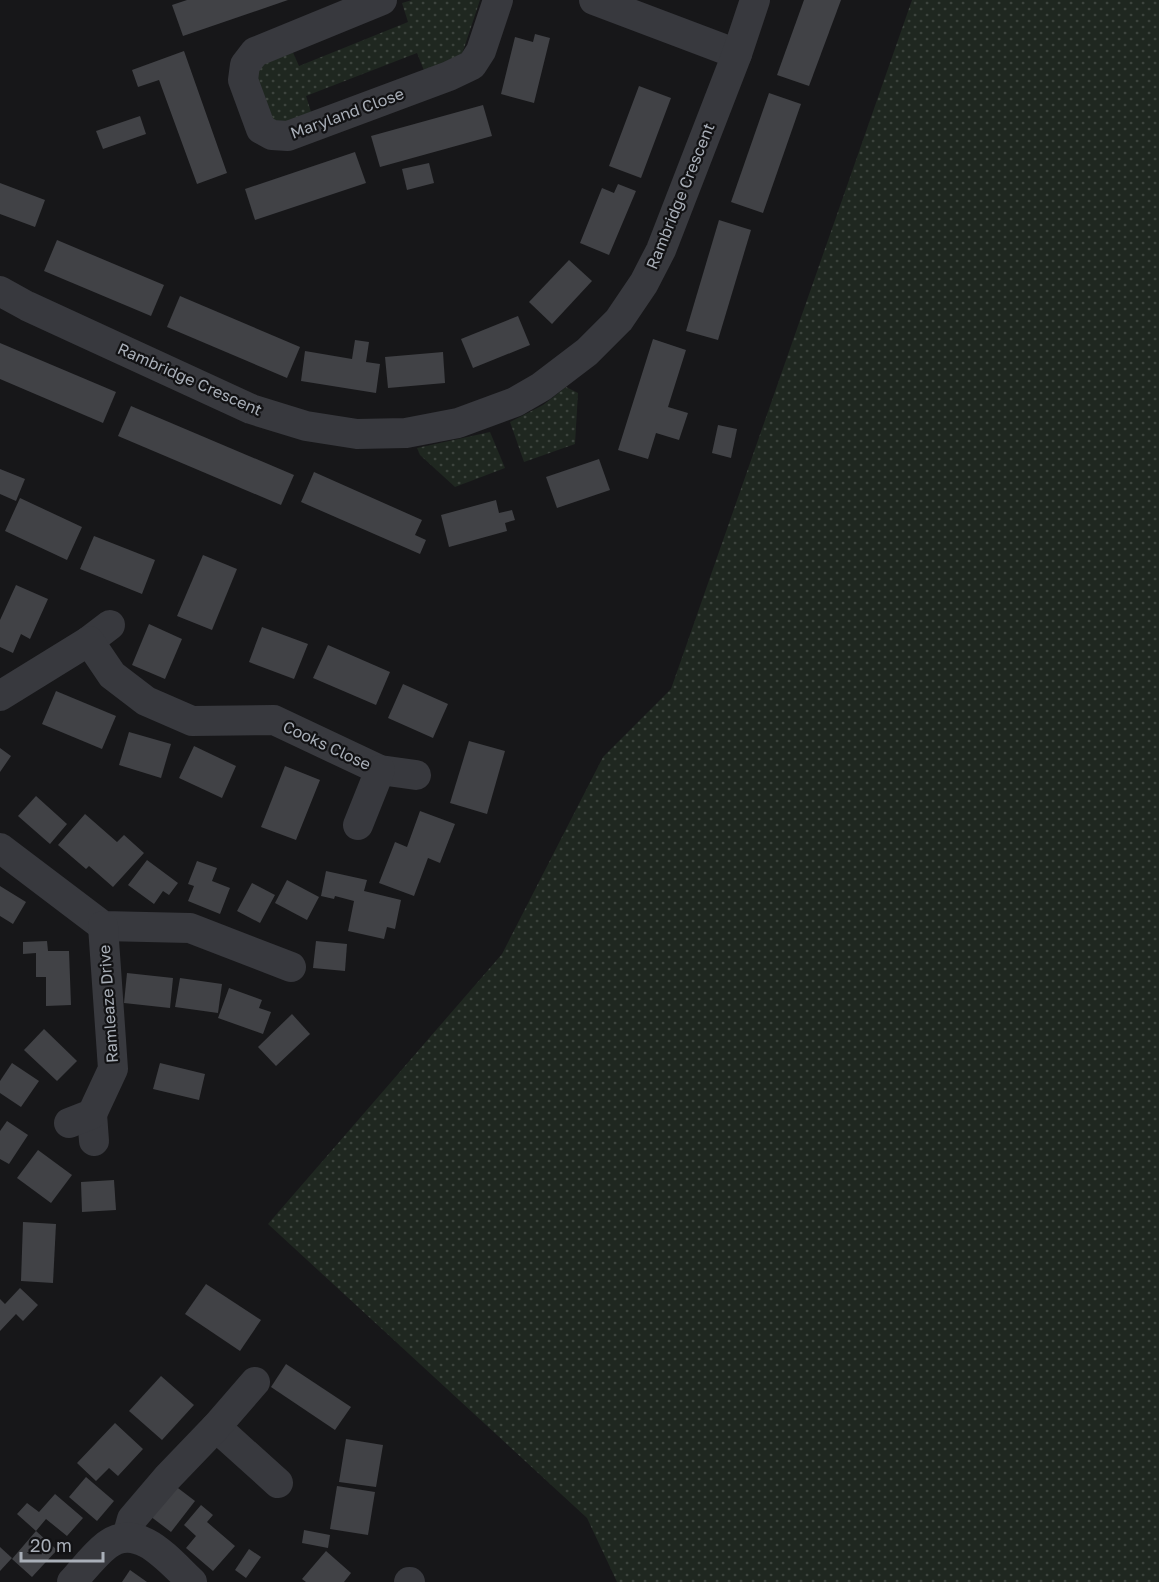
<svg xmlns="http://www.w3.org/2000/svg" width="1159" height="1582" viewBox="0 0 1159 1582" font-family="'Golos Text',sans-serif">
<defs>
<pattern id="grass-dots" width="8" height="8" patternUnits="userSpaceOnUse" patternTransform="scale(1.5)"><rect width="8" height="8" fill="#1f2720"/><path d="M2 2h.1M6 6h.1" fill="none" stroke="#3d443e" stroke-width="1.8" stroke-linecap="round"/></pattern>
</defs>
<rect width="100%" height="100%" fill="#171719"/>
<g fill="url(#grass-dots)">
<polygon points="412,0 480,0 462,54 425,73 417,53 306,96 313,118 288,127 273,119 256,78 256,68 291,48 299,66 408,22 402,3"/>
<polygon points="912,0 1159,0 1159,1582 617,1582 587,1518 268,1224 502,954 603,757 671,689"/>
<polygon points="566,387 578,393 575,444 524,462 510,422 543,405"/>
<polygon points="490,432 505,468 455,487 420,455 417,448"/>
</g>
<g fill="#414246">
<polygon points="187,0 288,0 183,36 172,5"/>
<polygon points="804,0 841,0 809,86 777,75"/>
<polygon points="535,34 550,38 534,103 501,94 515,37 533,42"/>
<polygon points="184,51 227,173 197,184 159,80 138,87 132,70"/>
<polygon points="639,86 671,98 641,178 609,166"/>
<polygon points="769,93 801,104 763,213 731,202"/>
<polygon points="483,105 492,136 380,167 371,136"/>
<polygon points="140,116 146,134 103,149 96,131"/>
<polygon points="355,152 366,183 255,220 245,189"/>
<polygon points="429,163 434,183 407,190 402,169"/>
<polygon points="0,183 45,200 35,227 0,214"/>
<polygon points="618,184 636,191 609,255 580,243 602,188 614,193"/>
<polygon points="719,220 751,230 718,340 686,331"/>
<polygon points="57,240 164,285 151,316 44,271"/>
<polygon points="569,260 592,281 552,324 529,302"/>
<polygon points="180,296 300,347 287,378 167,327"/>
<polygon points="518,316 530,345 473,368 461,339"/>
<polygon points="653,339 686,350 668,407 688,413 679,440 656,433 648,459 618,450"/>
<polygon points="355,340 369,342 366,362 380,364 376,393 301,381 305,351 352,359"/>
<polygon points="0,343 116,392 103,423 0,379"/>
<polygon points="443,352 445,383 388,388 385,357"/>
<polygon points="131,406 294,475 281,505 118,436"/>
<polygon points="718,425 737,429 731,458 712,453"/>
<polygon points="599,459 610,490 557,508 546,477"/>
<polygon points="0,469 25,479 16,501 0,494"/>
<polygon points="314,472 422,520 415,535 426,540 420,554 301,502"/>
<polygon points="20,498 82,527 67,560 5,531"/>
<polygon points="496,500 499,513 512,510 515,520 505,523 507,531 449,547 441,515"/>
<polygon points="94,536 155,560 142,594 80,569"/>
<polygon points="203,555 237,569 212,630 177,616"/>
<polygon points="16,585 48,599 30,639 21,634 13,653 0,647 0,620"/>
<polygon points="149,624 182,639 165,679 132,665"/>
<polygon points="262,627 308,644 294,679 249,662"/>
<polygon points="328,645 390,672 376,705 313,678"/>
<polygon points="403,684 448,704 433,738 388,718"/>
<polygon points="56,691 116,716 102,749 42,724"/>
<polygon points="129,732 171,744 161,778 119,765"/>
<polygon points="469,741 505,751 487,814 450,803"/>
<polygon points="194,746 236,766 222,798 179,778"/>
<polygon points="0,748 11,756 0,772"/>
<polygon points="285,766 320,780 296,840 261,827"/>
<polygon points="36,796 67,824 50,844 18,816"/>
<polygon points="420,811 455,824 440,863 428,858 414,896 379,883 395,842 407,847"/>
<polygon points="85,814 117,842 124,835 144,853 113,887 89,866 86,869 58,845"/>
<polygon points="147,860 178,883 169,895 163,891 154,904 128,885"/>
<polygon points="197,861 217,868 212,881 230,888 220,914 188,901 194,886 188,884"/>
<polygon points="326,871 367,880 364,891 401,900 395,929 387,927 384,939 348,931 354,901 335,896 334,899 321,896"/>
<polygon points="287,880 319,897 307,920 275,903"/>
<polygon points="252,883 275,895 260,923 237,911"/>
<polygon points="0,886 26,902 13,924 0,916"/>
<polygon points="47,941 48,951 69,951 71,1005 46,1006 46,977 36,977 36,953 23,954 23,942"/>
<polygon points="316,941 347,944 345,971 313,968"/>
<polygon points="127,973 173,978 170,1008 124,1003"/>
<polygon points="180,978 222,984 218,1013 175,1007"/>
<polygon points="229,988 262,1000 259,1008 271,1012 263,1034 218,1018"/>
<polygon points="292,1014 310,1034 276,1066 258,1047"/>
<polygon points="44,1029 77,1061 57,1081 24,1050"/>
<polygon points="12,1063 39,1081 21,1107 0,1093 0,1081"/>
<polygon points="160,1063 205,1074 199,1100 153,1089"/>
<polygon points="7,1121 28,1135 9,1164 0,1159 0,1131"/>
<polygon points="38,1150 72,1175 51,1203 17,1178"/>
<polygon points="114,1180 116,1210 82,1212 81,1182"/>
<polygon points="23,1222 56,1224 53,1283 21,1281"/>
<polygon points="206,1284 261,1320 240,1351 185,1314"/>
<polygon points="20,1288 38,1305 23,1321 16,1314 0,1331 0,1299 5,1304"/>
<polygon points="286,1364 351,1407 335,1430 271,1387"/>
<polygon points="161,1376 194,1405 162,1440 129,1411"/>
<polygon points="115,1423 143,1449 118,1476 109,1468 96,1481 77,1463"/>
<polygon points="346,1439 383,1445 376,1487 339,1482"/>
<polygon points="86,1477 114,1501 97,1521 69,1497"/>
<polygon points="174,1485 195,1501 171,1532 150,1516"/>
<polygon points="337,1486 375,1492 368,1535 330,1529"/>
<polygon points="55,1494 83,1518 67,1536 46,1519 36,1531 17,1514 27,1503 39,1512"/>
<polygon points="201,1505 213,1515 207,1522 235,1546 213,1571 186,1548 196,1536 184,1525"/>
<polygon points="304,1530 330,1535 328,1548 302,1543"/>
<polygon points="36,1531 57,1550 32,1577 12,1559"/>
<polygon points="0,1547 12,1558 0,1571"/>
<polygon points="249,1549 261,1557 246,1578 235,1570"/>
<polygon points="326,1551 351,1573 344,1582 306,1582 302,1579"/>
<polygon points="130,1570 147,1582 122,1582"/>
</g>
<g fill="none" stroke-linecap="round" stroke-linejoin="round">
<g stroke="#38393e" stroke-width="30">
<polyline points="382,0 255,52 245,65 243,80 261,129 272,135 288,136 449,76 472,65 481,51 498,0"/>
<polyline points="594,0 737,54"/>
<polyline points="0,291 27,306 251,409 306,426 357,434 406,433 458,423 515,402 541,387 587,352 619,320 644,283 661,250 737,54 755,0"/>
<polyline points="89,641 110,625"/>
<polyline points="0,696 89,641 112,675 146,701 192,721 274,720 380,770 416,775"/>
<polyline points="358,825 380,770"/>
<polyline points="0,848 103,926 190,928 291,967"/>
<polyline points="92,1114 94,1141"/>
<polyline points="69,1123 92,1114 113,1069 103,926"/>
<polyline points="216,1427 278,1483"/>
<polyline points="127,1537 132,1519 167,1478 216,1427 255,1382"/>
<path d="M 72,1582 C 83,1570 94,1555 107,1545 C 139,1521 170,1562 192,1582"/>
<polyline points="409,1582 410,1582"/>
</g>
</g>
<g text-anchor="middle" stroke-width="4.5" stroke-linejoin="round" paint-order="stroke">
<g font-size="16" fill="#a9afb8" stroke="#121214">
<text transform="translate(347 113) rotate(-20)" y="6">Maryland Close</text>
<text transform="translate(680 196) rotate(-68)" y="6">Rambridge Crescent</text>
<text transform="translate(190 379) rotate(24)" y="6">Rambridge Crescent</text>
<text transform="translate(327 745) rotate(25)" y="6">Cooks Close</text>
<text transform="translate(108 1004) rotate(-94)" y="6">Ramleaze Drive</text>
</g>
</g>
<path d="M21 1552v9h82v-9" fill="none" stroke="#a9afb8" stroke-width="3"/>
<text x="30" y="1552" font-size="18" fill="#a9afb8" stroke="#121214" stroke-width="4.5" paint-order="stroke">20 m</text>
</svg>
